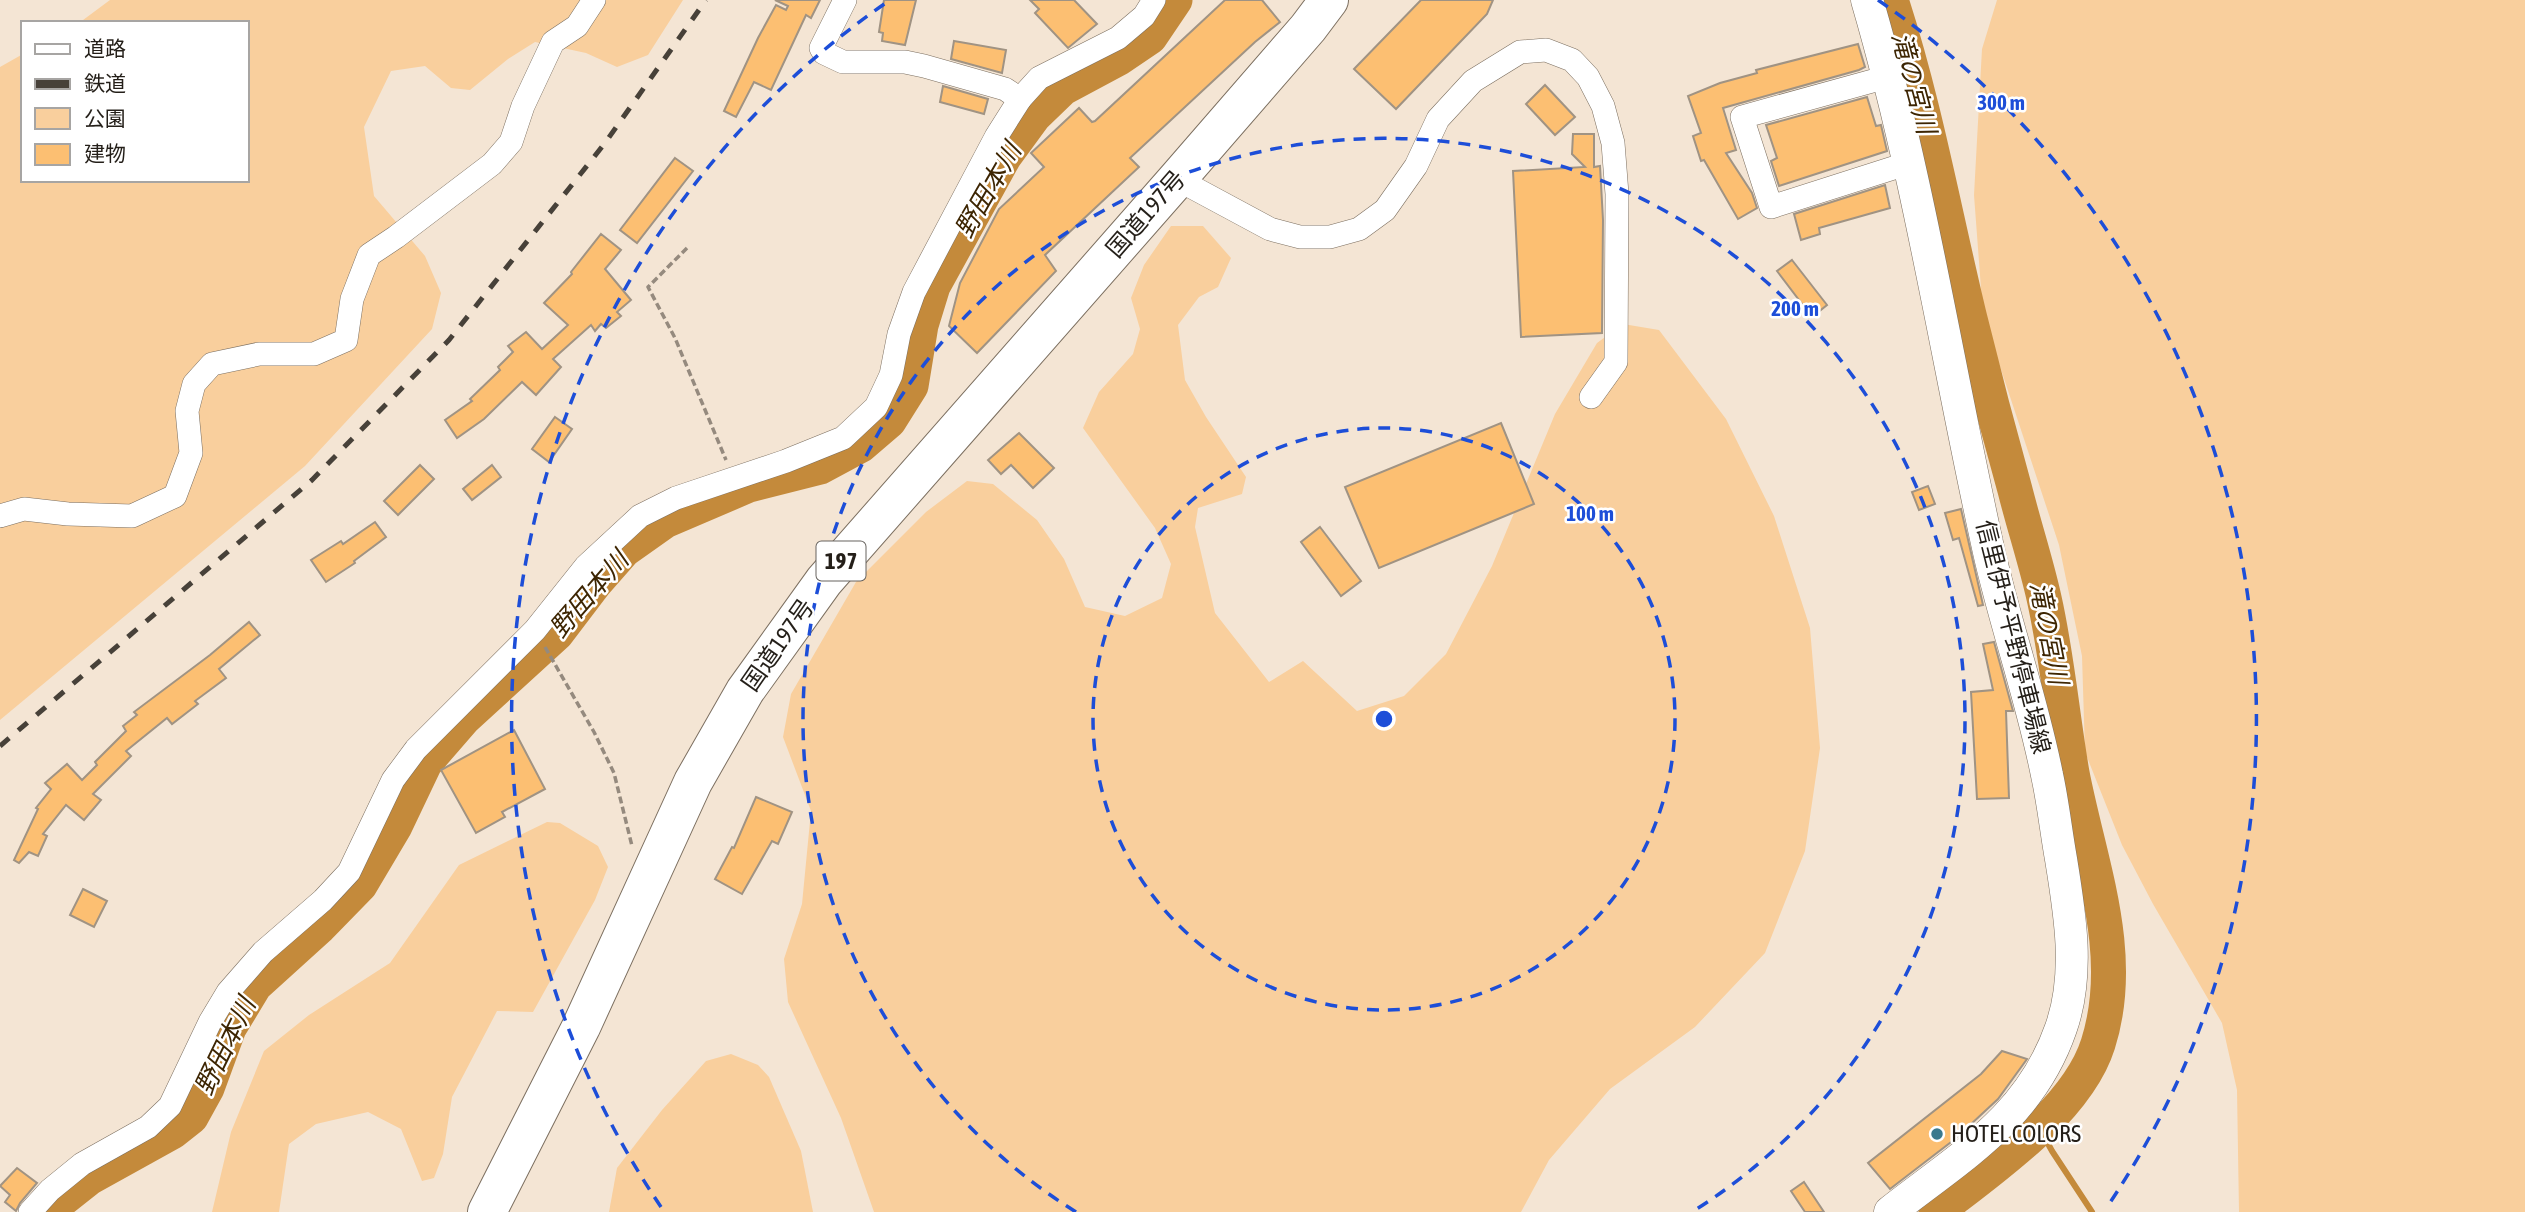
<svg xmlns="http://www.w3.org/2000/svg" width="2525" height="1212" viewBox="0 0 2525 1212" font-family="'Asap Condensed','Noto Sans JP',sans-serif">
<rect width="100%" height="100%" fill="#f4e5d4"/>
<g fill="#f9cf9d">
<polygon points="110,0 683,0 648,55 617,67 586,53 535,42 508,59 470,90 451,88 425,66 391,71 364,127 374,196 425,256 441,293 432,329 305,466 0,720 0,67 23,54 23,180 247,180 247,23 79,23"/>
<polygon points="1997,0 2525,0 2525,1212 2239,1212 2237,1090 2222,1023 2153,904 2122,845 2085,752 2082,656 2059,545 1983,315 1974,195 1982,49"/>
<polygon points="1171,226 1203,226 1231,258 1218,287 1199,297 1178,325 1185,380 1206,417 1246,477 1242,494 1198,508 1195,527 1215,613 1269,682 1303,661 1357,711 1404,696 1446,654 1492,566 1555,414 1597,343 1623,324 1659,330 1726,419 1774,516 1810,628 1820,748 1805,851 1765,953 1695,1027 1610,1089 1549,1160 1521,1212 874,1212 841,1118 788,1002 784,959 802,904 811,811 783,737 791,694 856,582 926,512 967,481 993,484 1037,520 1064,559 1085,607 1125,616 1162,598 1171,564 1155,528 1083,428 1099,392 1133,354 1140,329 1131,298 1144,265"/>
<polygon points="547,822 560,823 598,846 608,867 595,900 533,1012 497,1011 452,1097 443,1154 434,1178 422,1181 401,1129 368,1112 316,1124 289,1144 279,1212 212,1212 231,1132 264,1051 309,1015 390,963 459,865"/>
<polygon points="731,1054 758,1065 769,1077 801,1151 813,1212 609,1212 617,1168 662,1110 706,1061"/>
</g>
<g fill="none" stroke-linecap="round" stroke-linejoin="round">
<polyline stroke="#c48a3b" stroke-width="6" points="2040,1129 2052,1151 2092,1212"/>
<g stroke="#c48a3b" stroke-width="35">
<path d="M 1891,0 C 1925,104 1944,212 1970,319 C 1984,376 1999,433 2015,490 C 2024,526 2036,562 2044,598 C 2057,655 2062,715 2072,773 C 2089,862 2127,953 2098,1044 C 2077,1111 1990,1170 1936,1212"/>
<polyline points="46,1212 89,1178 172,1132 191,1117 207,1088 229,1028 255,985 319,927 360,885 395,826 425,763 464,718 557,633 595,583 624,550 665,521 749,485 820,467 861,445 889,421 911,386 921,325 933,286 1004,157 1034,116 1063,88 1119,58 1150,37 1175,0"/>
</g>
</g>
<g fill="#fcbf72" stroke="#a09383" stroke-width="2">
<polygon points="775,0 820,0 811,18 806,15 771,90 754,82 736,117 724,111 758,38 776,5 786,10 788,6"/>
<polygon points="884,0 916,0 905,45 882,41 883,33 879,32"/>
<polygon points="1030,0 1074,0 1097,24 1068,48 1035,13 1039,9"/>
<polygon points="1225,0 1262,0 1280,22 1255,42 1130,158 1139,167 1045,255 1056,271 977,353 949,326 960,283 999,209 1044,167 1031,153 1079,108 1092,122 1095,121"/>
<polygon points="1421,0 1493,0 1487,14 1396,109 1354,69"/>
<polygon points="954,41 1006,50 1002,73 951,59"/>
<polygon points="1858,44 1865,67 1859,70 1723,108 1736,150 1726,153 1752,193 1757,208 1738,219 1704,160 1701,161 1693,136 1701,133 1688,96 1720,83 1757,73 1756,70"/>
<polygon points="1545,85 1575,117 1555,135 1526,104"/>
<polygon points="943,86 988,99 984,114 940,102"/>
<polygon points="1867,97 1876,126 1881,125 1887,151 1779,186 1771,161 1777,158 1766,125"/>
<polygon points="1573,134 1594,134 1594,167 1600,166 1603,220 1602,333 1521,337 1513,171 1585,167 1572,154"/>
<polygon points="675,158 693,171 637,243 620,230"/>
<polygon points="1885,185 1890,208 1819,228 1820,234 1801,240 1794,214"/>
<polygon points="601,234 621,250 605,269 631,300 617,312 621,316 606,328 601,324 595,331 591,325 553,359 561,367 536,395 522,382 484,419 457,438 445,420 472,401 470,399 500,370 498,367 513,352 508,346 526,332 542,349 568,325 544,303 572,274 571,272"/>
<polygon points="1792,260 1827,305 1812,317 1777,271"/>
<polygon points="555,417 572,429 549,462 532,449"/>
<polygon points="1501,423 1534,504 1379,568 1345,487"/>
<polygon points="1019,433 1054,468 1033,488 1011,465 1001,474 988,460"/>
<polygon points="420,465 434,479 398,515 384,501"/>
<polygon points="492,465 501,477 472,500 463,489"/>
<polygon points="1928,486 1935,504 1919,510 1912,492"/>
<polygon points="1961,509 1983,605 1978,606 1959,538 1953,540 1945,513"/>
<polygon points="375,522 386,537 354,561 355,563 326,582 311,560 341,541 343,544"/>
<polygon points="1320,527 1361,581 1341,596 1301,542"/>
<polygon points="249,622 260,635 219,669 226,678 195,701 198,704 172,724 167,718 126,751 131,756 93,794 101,800 84,820 66,805 43,834 47,836 38,856 29,852 19,863 14,860 38,809 36,808 51,789 45,783 67,764 82,780 97,765 95,762 126,731 123,726 137,715 134,712 210,655"/>
<polygon points="1994,642 2013,711 2006,711 2009,798 1977,799 1971,692 1993,690 1983,644"/>
<polygon points="514,730 545,789 502,812 505,817 476,833 441,770"/>
<polygon points="756,797 792,812 778,844 772,841 742,894 715,879 732,847 734,848"/>
<polygon points="83,889 107,901 94,927 70,915"/>
<polygon points="2002,1051 2027,1059 1998,1099 1955,1139 1890,1189 1868,1163 1981,1074"/>
<polygon points="17,1168 37,1183 20,1203 16,1211 5,1202 10,1195 0,1186"/>
<polygon points="1804,1182 1824,1212 1805,1212 1791,1191"/>
</g>
<g fill="none" stroke-linecap="round" stroke-linejoin="round">
<g stroke="#7c6f60" stroke-width="24">
<g id="street">
<polyline points="845,0 821,48 824,53 843,62 905,62 924,66 1005,89 1020,99"/>
<polyline points="1887,77 1742,117 1771,207 1909,163"/>
<polyline points="1177,179 1270,229 1300,237 1330,237 1359,229 1385,210 1416,166 1438,119 1473,81 1520,52 1546,50 1572,60 1588,77 1603,106 1613,143 1617,194 1616,362 1591,397"/>
<polyline points="0,516 24,509 68,514 132,516 175,496 191,453 187,411 194,384 212,364 259,354 314,354 346,340 352,299 369,255 396,237 492,164 511,142 523,106 553,42 577,26 594,0"/>
<polyline points="30,1212 50,1190 82,1164 148,1127 170,1106 210,1022 228,992 263,952 323,900 349,872 393,780 416,749 535,630 586,566 640,516 676,498 786,461 843,438 876,407 891,375 899,334 914,292 996,137 1020,99 1039,78 1118,38 1144,16 1154,0"/>
</g>
</g>
<g stroke="#7c6f60" stroke-width="33">
<path id="secondary" d="M 1867,0 C 1920,181 1948,368 1989,552 C 2006,627 2032,699 2047,775 C 2053,802 2056,831 2061,859 C 2070,914 2080,974 2061,1028 C 2030,1118 1961,1156 1890,1212"/>
</g>
<g stroke="#7c6f60" stroke-width="40">
<polyline id="highway" points="487,1212 581,1027 693,782 745,691 824,581 1177,179 1308,28 1329,0"/>
</g>
<g stroke="#958a7e" stroke-width="3.5" stroke-dasharray="7 3.5" stroke-linecap="butt">
<polyline points="687,248 648,287 675,338 726,460"/>
<polyline points="545,647 594,732 614,773 632,846"/>
</g>
<use href="#street" stroke="#fff" stroke-width="23"/>
<use href="#secondary" stroke="#fff" stroke-width="32"/>
<use href="#highway" stroke="#fff" stroke-width="38"/>
<polyline stroke="#474139" stroke-width="5" stroke-dasharray="12 12" stroke-linecap="butt" points="0,746 312,480 449,340 605,143 706,0"/>
</g>
<g fill="none" stroke="#1d4ed8" stroke-width="3.5" stroke-dasharray="12 9">
<circle cx="1384" cy="719" r="291"/>
<path d="M1076 1212A581 581 0 1 1 1692 1212"/>
<path d="M661 1207A872 872 0 0 1 890 0M1878 0A872 872 0 0 1 2107 1207"/>
</g>
<circle fill="#3a798e" stroke="#fff" stroke-width="2.5" cx="1937" cy="1134" r="7"/>
<g text-anchor="middle" stroke-width="5" stroke-linejoin="round" paint-order="stroke">
<rect fill="#fff" stroke="#66625e" stroke-width="2" x="816.5" y="541.5" width="49" height="39" rx="5"/>
<g font-size="23" font-weight="bold" fill="#241f19">
<text x="841" y="569">197</text>
</g>
<g font-size="24" fill="#241f19" stroke="#fff">
<text transform="translate(1146 214) rotate(-49)" y="8">国道197号</text>
<text transform="translate(2013 637) rotate(76)" y="8">信里伊予平野停車場線</text>
<text transform="translate(778 645) rotate(-55)" y="8">国道197号</text>
</g>
<g font-size="24" fill="#241f19" stroke="#fff" text-anchor="start">
<text x="1951" y="1142">HOTEL COLORS</text>
</g>
<g font-size="26" font-style="italic" fill="#3d2502" stroke="#fff">
<text transform="translate(1914 83) rotate(75)" y="9">滝の宮川</text>
<text transform="translate(988 190) rotate(-60)" y="9">野田本川</text>
<text transform="translate(589 594) rotate(-49)" y="9">野田本川</text>
<text transform="translate(2049 633) rotate(79)" y="9">滝の宮川</text>
<text transform="translate(225 1046) rotate(-64)" y="9">野田本川</text>
</g>
</g>
<circle cx="1384" cy="719" r="10" fill="#1d4ed8" stroke="#fff" stroke-width="3.5"/>
<g font-size="21" text-anchor="middle" font-weight="bold" fill="#1d4ed8" stroke="#fff" stroke-width="5" stroke-linejoin="round" paint-order="stroke">
<text x="2001" y="110">300 m</text>
<text x="1795" y="316">200 m</text>
<text x="1590" y="521">100 m</text>
</g>
<rect x="21" y="21" width="228" height="161" fill="#ffffff" stroke="#a7a5a3" stroke-width="2"/>
<rect x="35" y="44" width="35" height="10" fill="#ffffff" stroke="#a7a5a3" stroke-width="2"/>
<text x="84" y="56" font-size="21" fill="#241f19">道路</text>
<rect x="35" y="79" width="35" height="10" fill="#474139" stroke="#a7a5a3" stroke-width="2"/>
<text x="84" y="91" font-size="21" fill="#241f19">鉄道</text>
<rect x="35" y="108" width="35" height="21" fill="#f9cf9d" stroke="#a7a5a3" stroke-width="2"/>
<text x="84" y="126" font-size="21" fill="#241f19">公園</text>
<rect x="35" y="144" width="35" height="21" fill="#fcbf72" stroke="#a7a5a3" stroke-width="2"/>
<text x="84" y="161" font-size="21" fill="#241f19">建物</text>
</svg>
